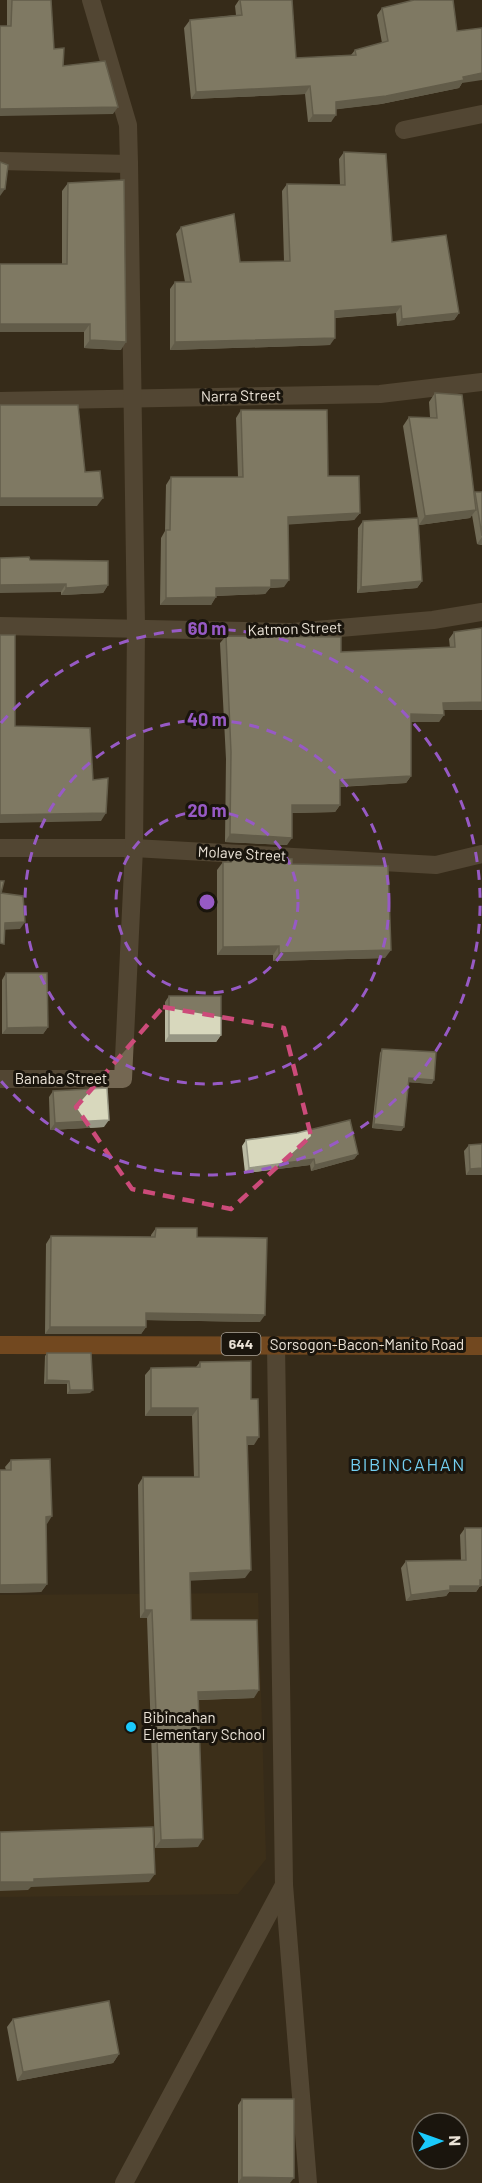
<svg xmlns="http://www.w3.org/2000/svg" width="482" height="2183" viewBox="0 0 482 2183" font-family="Barlow,sans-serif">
<rect width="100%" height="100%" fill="#372b19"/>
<polygon fill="#43331a" points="258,1593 266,1859 238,1894 0,1897 0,1595"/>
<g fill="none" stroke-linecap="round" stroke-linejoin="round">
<g stroke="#746752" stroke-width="18">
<polyline points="404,130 482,114"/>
<polyline points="0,161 129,164"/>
<polyline points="0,401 380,394 482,382"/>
<polyline points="0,626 293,632 433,620 482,612"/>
<polyline points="0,848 134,848 436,865 482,854"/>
<polyline points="0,1079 123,1079 134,848 136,627 129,164 128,125 91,0"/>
<polyline points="276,1345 284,1885 308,2183"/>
<polyline points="124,2183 284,1885"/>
</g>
<polyline stroke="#bb6b26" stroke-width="18" points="0,1345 482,1346"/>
</g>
<g fill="#babaa3">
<polygon points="7,0 51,0 54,49 63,66 113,114 7,26"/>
<polygon points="239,0 292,0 296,58 351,55 355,50 382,43 377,15 382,8 462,83 459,88 381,104 336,109 331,122 308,122 305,94 191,99 184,28 190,20 236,15 235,6"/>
<polygon points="344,152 392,242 459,313 454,320 397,326 396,313 335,318 330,345 170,350 170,289 175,282 185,282 176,234 181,227 240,262 284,261 282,191 287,184 340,185 339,159"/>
<polygon points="68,183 121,350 84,348 84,332 0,332 0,264 62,264 62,191"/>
<polygon points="435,393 474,493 475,492 482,492 482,545 477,544 472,515 470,518 419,525 403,426 409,417 430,417 429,402"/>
<polygon points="241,410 328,476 360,513 354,520 288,524 284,587 270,588 265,594 216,596 211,605 160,605 161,538 165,531 166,485 171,477 238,477 236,418"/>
<polygon points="363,521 422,581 417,588 357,593 358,528"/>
<polygon points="30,560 108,585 103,593 61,595 61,592"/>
<polygon points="454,632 482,710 444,710 439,722 411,722 411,776 406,783 340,787 340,805 335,812 292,813 287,845 225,842 226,759 220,643 226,636 341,652 450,648 449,639"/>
<polygon points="231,856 292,864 385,958 273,961 273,955 217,955 217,870 223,862 226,862"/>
<polygon points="6,973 48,1027 43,1034 2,1034 2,980"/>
<polygon points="169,996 221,1035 216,1042 165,1042 165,1002"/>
<polygon points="382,1049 432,1084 408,1082 404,1127 401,1131 372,1128 380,1053"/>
<polygon points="53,1091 104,1127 50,1130 49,1097"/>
<polygon points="246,1140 358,1154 354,1159 311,1171 310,1165 245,1173 242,1146"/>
<polygon points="482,1144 482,1175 466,1175 464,1151 469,1145"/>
<polygon points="156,1228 197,1237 260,1322 146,1320 146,1327 141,1334 45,1334 46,1244 51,1236 151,1237 151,1235"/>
<polygon points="47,1353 90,1393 67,1394 67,1384 44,1384 45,1356"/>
<polygon points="200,1362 251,1399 254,1445 247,1445 245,1578 190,1580 191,1620 254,1698 198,1700 198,1847 155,1848 147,1618 140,1618 138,1485 143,1477 194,1477 192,1416 145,1416 145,1375 151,1368 196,1367"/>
<polygon points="11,1460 47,1524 46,1524 47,1584 41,1592 0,1593 0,1470 6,1470 5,1467"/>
<polygon points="465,1528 480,1586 476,1592 449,1592 446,1596 406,1601 401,1568 406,1561 461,1560 460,1535"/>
<polygon points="13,2019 119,2054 113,2063 17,2081 7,2027"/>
<polygon points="242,2099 290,2183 238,2183 238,2105"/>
</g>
<g fill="#979784">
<polygon points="482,73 482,80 462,83 459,88 381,104 331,110 336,102"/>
<polygon points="310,86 305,94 191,99 196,92"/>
<polygon points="118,107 113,114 0,116 0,109"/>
<polygon points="313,115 336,115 331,122 308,122"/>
<polygon points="0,189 5,189 0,196"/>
<polygon points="401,306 396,313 330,318 335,311"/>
<polygon points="459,313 454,320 397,326 402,319"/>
<polygon points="0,324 90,324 84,332 0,332"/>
<polygon points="335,338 330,345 170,350 175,342"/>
<polygon points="90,340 126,342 121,350 84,348"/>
<polygon points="0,498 103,498 97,506 0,506"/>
<polygon points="476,510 470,518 419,525 425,516"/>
<polygon points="360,513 354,520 283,525 288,517"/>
<polygon points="482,537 482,545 477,544"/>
<polygon points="271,580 289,580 284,587 270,588 265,594 211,596 216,588"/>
<polygon points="422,581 417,588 357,593 361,587"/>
<polygon points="66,584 61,592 0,593 0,585"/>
<polygon points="108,585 103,593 61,595 66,588"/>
<polygon points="216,597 211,605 160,605 166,598"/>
<polygon points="482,702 482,710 438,710 443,703"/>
<polygon points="411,714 444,715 439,722 406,722"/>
<polygon points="411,776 406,783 334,787 340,780"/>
<polygon points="292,805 340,805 335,812 287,813"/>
<polygon points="106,813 101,821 0,823 0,815"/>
<polygon points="230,834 292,838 287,845 225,842"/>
<polygon points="25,922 20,929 0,930 5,923"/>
<polygon points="279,946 273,955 217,955 223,947"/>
<polygon points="391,950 385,958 273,961 279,953"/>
<polygon points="48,1027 43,1034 2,1034 7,1028"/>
<polygon points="169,1035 221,1035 216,1042 165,1042"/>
<polygon points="409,1078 434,1080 432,1084 406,1082"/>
<polygon points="109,1120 104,1127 50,1130 55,1123"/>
<polygon points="374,1124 404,1127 401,1131 372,1128"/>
<polygon points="358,1154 354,1159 311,1171 315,1165"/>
<polygon points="314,1159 310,1165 245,1173 249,1168"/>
<polygon points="482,1168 482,1175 466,1175 470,1169"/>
<polygon points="146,1313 265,1315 260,1322 141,1320"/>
<polygon points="50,1327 146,1327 141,1334 45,1334"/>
<polygon points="47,1380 69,1381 67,1384 44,1384"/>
<polygon points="70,1390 93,1390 90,1393 67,1394"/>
<polygon points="151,1408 198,1408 192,1416 145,1416"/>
<polygon points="247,1437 259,1437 254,1445 241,1445"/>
<polygon points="52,1516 47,1524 41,1524 46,1517"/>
<polygon points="251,1570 245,1578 185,1581 190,1573"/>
<polygon points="482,1580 482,1586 480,1586 476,1592 449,1592 446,1596 406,1601 411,1595"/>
<polygon points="47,1584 41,1592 0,1593 0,1585"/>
<polygon points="145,1610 152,1610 147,1618 140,1618"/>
<polygon points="259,1690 254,1698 192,1700 198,1692"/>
<polygon points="203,1839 198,1847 155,1848 161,1840"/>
<polygon points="155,1874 149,1882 31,1887 28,1890 0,1891 0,1882 34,1879"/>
<polygon points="119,2054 113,2063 17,2081 23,2072"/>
<polygon points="242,2177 294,2178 290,2183 238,2183"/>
</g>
<g fill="#d8d8bd" stroke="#979784" stroke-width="1.5">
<polygon points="12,0 51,0 54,49 64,48 63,66 105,61 118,107 0,109 0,26 11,26"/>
<polygon points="240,0 292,0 296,58 356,55 355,50 388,41 382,8 414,0 453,0 457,31 482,28 482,73 463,77 464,80 386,96 336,102 336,115 313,115 310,86 196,92 190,20 242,15"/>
<polygon points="344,152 386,154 392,242 446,235 459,313 402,319 401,306 335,311 335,338 175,342 175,282 191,282 181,227 234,214 240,262 290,261 287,184 345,185"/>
<polygon points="0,162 8,165 5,189 0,189"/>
<polygon points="124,180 126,342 90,340 90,324 0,324 0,264 67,264 68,183"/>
<polygon points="435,393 462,395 476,510 425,516 409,417 437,418"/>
<polygon points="0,405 78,405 85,472 100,471 103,498 0,498"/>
<polygon points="241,410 327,410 328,476 359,476 360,513 288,517 289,580 271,580 271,587 216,588 216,597 166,598 166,530 170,530 171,477 243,477"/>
<polygon points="475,492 482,492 482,536"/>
<polygon points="418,518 422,581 361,587 363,521"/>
<polygon points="29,557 30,560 108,561 108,585 66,588 66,584 0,585 0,558"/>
<polygon points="482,628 482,702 443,703 444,715 411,714 411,776 340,780 340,805 292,805 292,838 230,834 231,752 226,636 341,637 341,652 455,647 454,632"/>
<polygon points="0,635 15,635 15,726 90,728 93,780 108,778 106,813 0,815"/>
<polygon points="231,856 292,859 292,864 388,866 391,950 279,953 279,946 223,947 223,862 231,862"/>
<polygon points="0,881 4,881 1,893 23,896 25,922 5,923 4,944 0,943"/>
<polygon points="6,973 47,973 48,1027 7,1028"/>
<rect x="169" y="996" width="52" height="39"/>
<polygon points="382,1049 436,1052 434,1080 409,1078 404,1127 374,1124"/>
<polygon points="107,1088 109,1120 55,1123 53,1091"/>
<polygon points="350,1120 358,1154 315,1165 314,1159 249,1168 246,1140 297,1133"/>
<polygon points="482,1144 482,1168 470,1169 469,1145"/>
<polygon points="156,1228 197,1228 197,1237 267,1238 265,1315 146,1313 146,1327 50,1327 51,1236 155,1237"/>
<polygon points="47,1353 91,1353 93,1390 70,1390 69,1381 47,1380"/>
<polygon points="251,1361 251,1399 258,1399 259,1437 247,1437 251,1570 190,1573 191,1620 257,1620 259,1690 198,1692 203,1839 161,1840 152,1610 145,1610 143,1477 199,1477 198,1408 151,1408 151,1368 200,1367 200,1362"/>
<polygon points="50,1459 52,1516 46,1517 47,1584 0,1585 0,1470 11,1470 11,1460"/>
<polygon points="465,1528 482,1528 482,1580 480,1580 480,1586 450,1586 450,1590 411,1595 406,1561 466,1560"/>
<polygon points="153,1827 155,1874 34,1879 34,1882 0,1882 0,1832"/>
<polygon points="109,2001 119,2054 23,2072 13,2019"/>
<polygon points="242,2099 294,2099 294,2178 242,2177"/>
</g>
<path d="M0 0H482V2183H0ZM 163,1007 L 284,1028 L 311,1136 L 231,1209 L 132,1189 L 76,1107 Z" fill="#372b19" fill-opacity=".55" fill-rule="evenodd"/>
<path fill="none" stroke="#cc4b7a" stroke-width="4.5" stroke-dasharray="12 8" stroke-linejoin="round" d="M 163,1007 L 284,1028 L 311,1136 L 231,1209 L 132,1189 L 76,1107 Z"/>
<g fill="none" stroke="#975ac5" stroke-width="3" stroke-dasharray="10 8">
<circle cx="207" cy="902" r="91"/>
<circle cx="207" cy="902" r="182"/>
<path d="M1 723A273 273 0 1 1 1 1081"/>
</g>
<circle fill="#1acafc" stroke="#1a150d" stroke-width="2" cx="131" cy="1727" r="6"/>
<g text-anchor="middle" stroke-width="6" stroke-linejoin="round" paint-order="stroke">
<rect fill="#1a150d" stroke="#ada69b" stroke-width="1.5" x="221.5" y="1333" width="39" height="22" rx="4.5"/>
<g font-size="14" font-weight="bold" fill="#ece4d8">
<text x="241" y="1349">644</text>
</g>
<g font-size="15" fill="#ece4d8" stroke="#1a150d">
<text transform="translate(241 396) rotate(-1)" y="5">Narra Street</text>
<text transform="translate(295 629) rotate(-2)" y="5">Katmon Street</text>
<text transform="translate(242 854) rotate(3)" y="5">Molave Street</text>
<text x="61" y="1084">Banaba Street</text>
<text x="367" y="1350">Sorsogon-Bacon-Manito Road</text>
</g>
<g font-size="15" fill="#ece4d8" stroke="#1a150d" text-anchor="start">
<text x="143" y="1723">Bibincahan<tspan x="143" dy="17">Elementary School</tspan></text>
</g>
<g font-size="18" letter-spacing="1.5" fill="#74d0f2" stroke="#1a150d">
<text x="408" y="1471">BIBINCAHAN</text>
</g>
</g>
<circle cx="207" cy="902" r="9" fill="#975ac5" stroke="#1a150d" stroke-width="3"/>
<g font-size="18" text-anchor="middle" font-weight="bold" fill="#975ac5" stroke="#1a150d" stroke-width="6" stroke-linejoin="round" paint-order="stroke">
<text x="207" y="635">60 m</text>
<text x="207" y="726">40 m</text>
<text x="207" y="817">20 m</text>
</g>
<g transform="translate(440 2141) rotate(89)"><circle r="28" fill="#1a150d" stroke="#6e685e" stroke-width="1.5"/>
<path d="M0-4.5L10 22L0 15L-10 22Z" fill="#1acafc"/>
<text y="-9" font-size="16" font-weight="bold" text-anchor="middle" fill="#ece4d8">N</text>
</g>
</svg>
